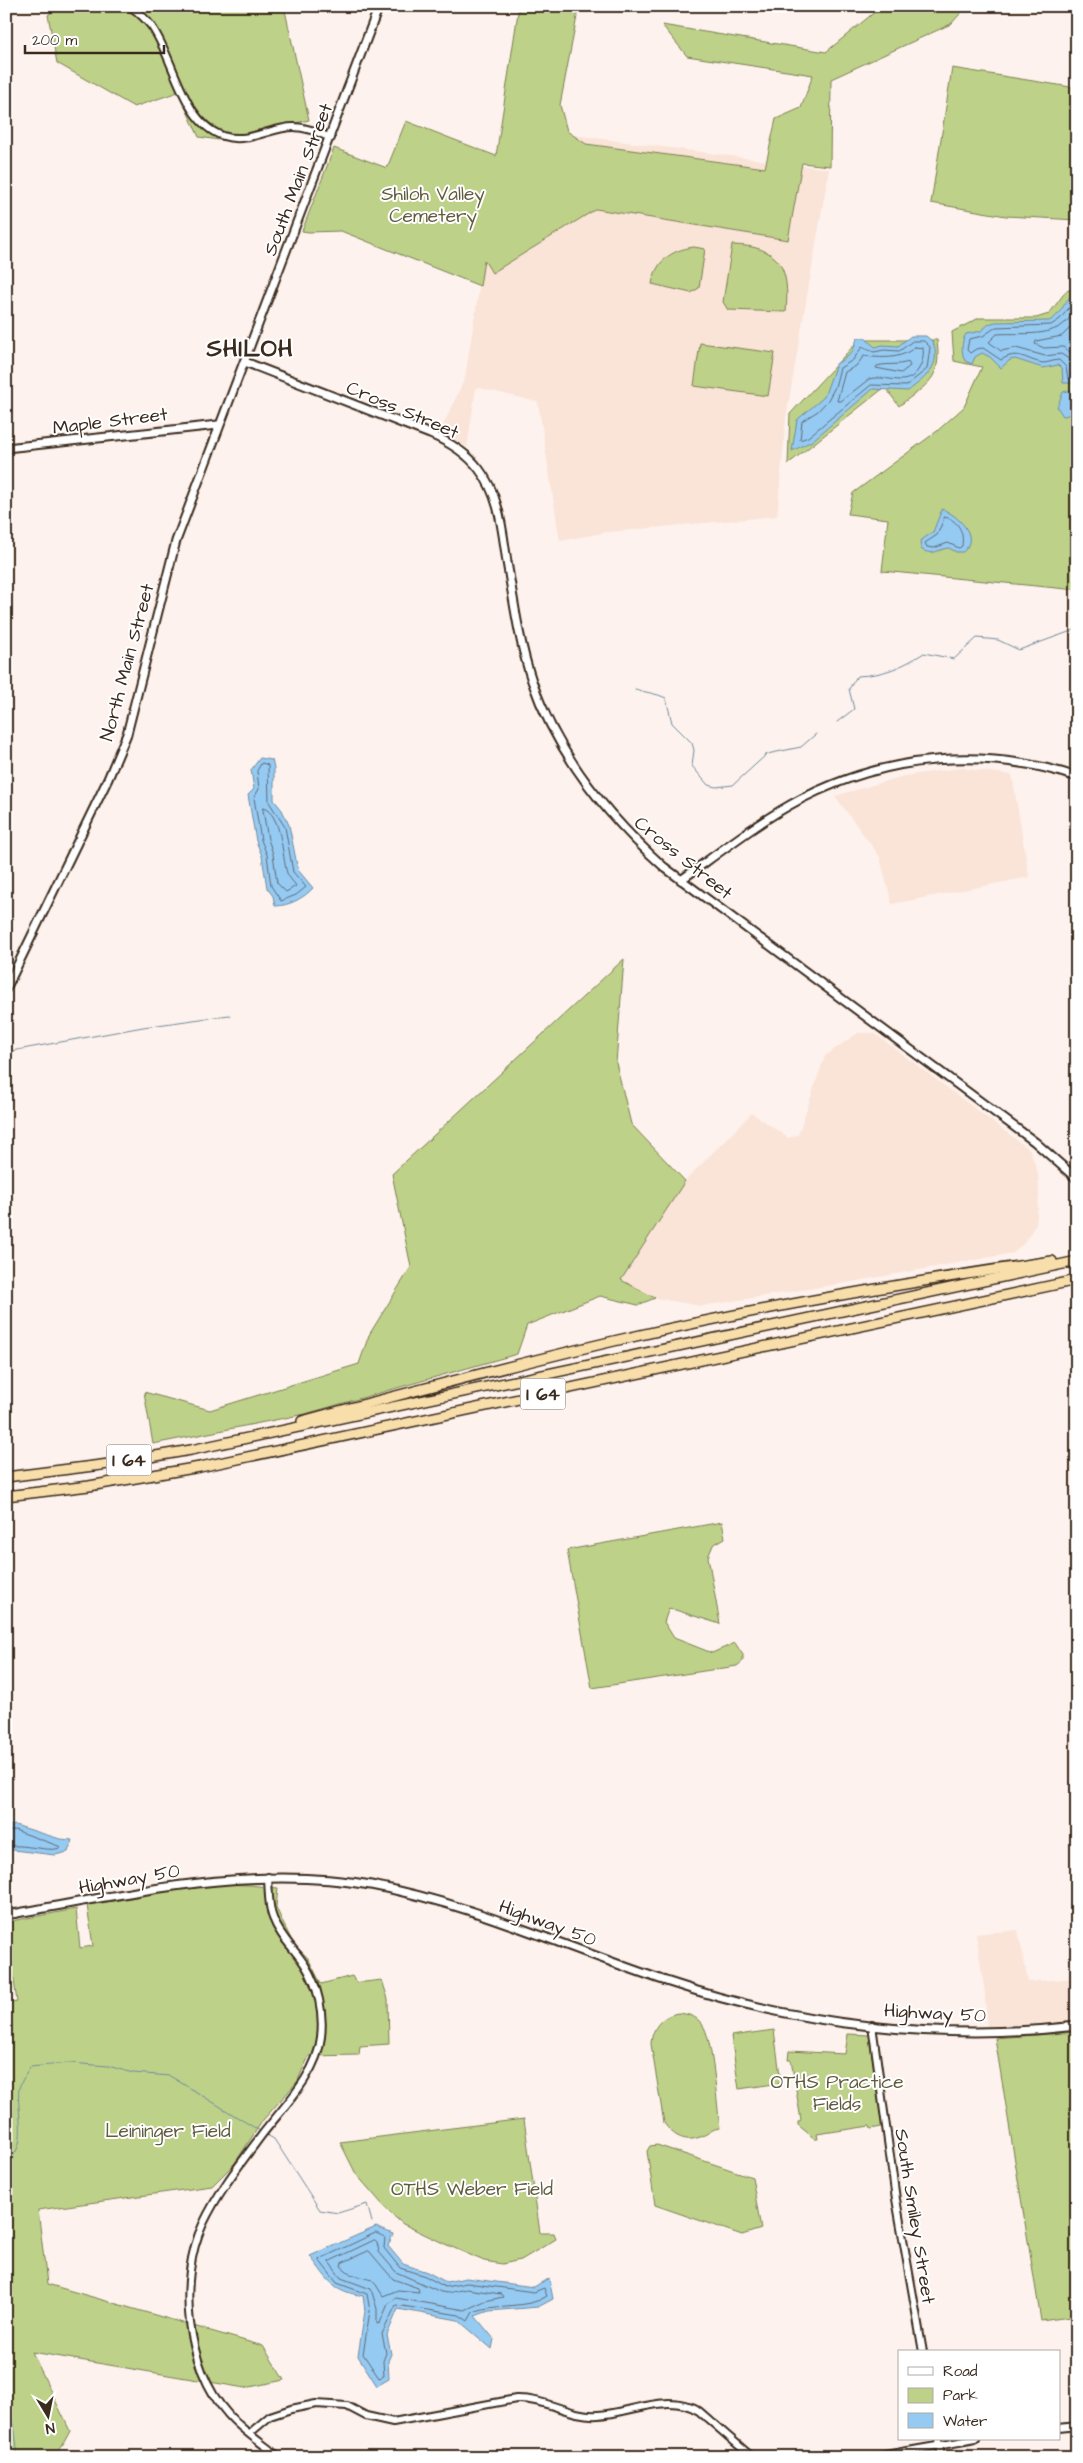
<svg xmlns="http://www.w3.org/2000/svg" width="1083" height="2463" viewBox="0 0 1083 2463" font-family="'Architects Daughter',sans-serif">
<rect width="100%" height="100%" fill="#fdf2ed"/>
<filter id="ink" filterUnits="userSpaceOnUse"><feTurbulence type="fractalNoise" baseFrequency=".02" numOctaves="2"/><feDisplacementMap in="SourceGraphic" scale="10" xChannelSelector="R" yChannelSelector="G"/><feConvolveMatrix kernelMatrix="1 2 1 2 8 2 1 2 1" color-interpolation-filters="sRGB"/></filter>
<g filter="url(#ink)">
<g fill="#fae3d7">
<polygon points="505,126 829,169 786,417 777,516 607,532 560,541 538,402 476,387 467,447 441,430 465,378"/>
<polygon points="961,768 1012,775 1029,877 892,904 880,857 835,796 904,776"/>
<polygon points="858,1033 874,1033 1030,1150 1038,1174 1039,1195 1036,1223 1025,1242 1013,1253 845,1283 701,1306 655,1298 621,1280 685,1181 752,1113 788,1138 798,1135 825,1056"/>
<polygon points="1018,1930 1028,1982 1077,1978 1077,2022 987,2027 985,1993 976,1934"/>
</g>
<g fill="#bdd288" stroke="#7c7e53">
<polygon points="61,6 284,6 309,120 219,140 199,137 178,92 134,107 57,63 48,15"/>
<polygon points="519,6 579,6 560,105 567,131 586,144 765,168 776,119 801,108 813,75 687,56 662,25 826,52 882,6 967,6 951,24 831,79 830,166 802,163 788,240 596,209 492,273 484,260 480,286 341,231 309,232 302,231 334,148 387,168 406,121 496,156"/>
<polygon points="952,68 1077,88 1077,220 1006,216 931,203"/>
<path d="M 732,245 C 780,246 790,267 786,312 L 728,310 L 723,302 Z"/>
<path d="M 694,247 L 705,249 L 699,288 L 691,293 L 652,284 C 656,261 671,250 694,247 Z"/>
<polygon points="1077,288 1077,590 882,571 888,519 848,514 853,493 936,432 964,407 982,367 954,361 952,332 979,318 1036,318 1049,314 1066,291"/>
<path d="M 859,340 L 937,340 C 942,380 928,383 899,406 L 885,387 L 788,464 L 790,414 Z"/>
<polygon points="700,343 775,353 768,396 694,386"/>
<polygon points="624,959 616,1063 631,1124 685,1181 621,1280 655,1298 638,1305 600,1296 527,1325 517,1354 305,1414 153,1444 144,1392 210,1410 359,1364 369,1335 411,1267 392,1174"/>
<polygon points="722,1522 725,1538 713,1545 708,1557 720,1624 669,1608 664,1622 674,1638 712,1653 735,1643 743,1655 743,1661 737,1666 592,1688 567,1550"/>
<path d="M 212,1884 L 250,1885 L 278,1888 L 276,1907 L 283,1923 L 293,1943 L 308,1958 L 321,1984 L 352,1976 L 356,1983 L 382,1980 L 388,1999 L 389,2044 L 360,2046 L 359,2055 L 309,2056 L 297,2082 L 263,2120 L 235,2163 L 212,2186 L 38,2210 L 47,2284 L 263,2346 L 284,2380 L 245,2388 L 32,2352 L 70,2431 L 56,2457 L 6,2457 L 6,2004 L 17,2002 L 6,1922 L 76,1909 L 80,1948 L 93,1946 L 87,1905 C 129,1900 170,1888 212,1884 Z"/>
<path d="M 678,2013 C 688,2014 696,2016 702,2024 C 713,2037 717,2107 720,2128 C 711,2129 710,2133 702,2136 C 686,2144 673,2136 664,2123 L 651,2044 C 652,2027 662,2016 678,2013 Z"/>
<polygon points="774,2030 781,2083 739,2089 731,2036"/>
<polygon points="1077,2032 1077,2316 1041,2321 995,2038"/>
<polygon points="848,2034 869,2035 882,2125 881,2127 871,2129 870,2126 817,2134 818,2139 815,2139 798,2125 798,2122 801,2120 791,2060 788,2060 789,2051 845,2054"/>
<polygon points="524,2119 540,2233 554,2233 556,2239 521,2260 502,2264 484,2261 445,2244 403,2224 389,2212 356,2174 340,2142"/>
<polygon points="657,2145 752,2177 761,2229 742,2235 655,2205 647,2151 650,2146"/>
</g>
<g fill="#95caf3" stroke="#718a9e">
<path d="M 1077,292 L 1077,383 L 1063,383 L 1062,369 L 1058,365 L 1043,368 L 1015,359 L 1010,360 L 1001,368 L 990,357 L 982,353 L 975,357 L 972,364 L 965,361 C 961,353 961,341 966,334 L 981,331 L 989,324 L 995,322 L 1049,321 C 1063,315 1064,297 1077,292 Z"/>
<path d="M 911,336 L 926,336 L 933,342 C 942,366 925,378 908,391 L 873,389 L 812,441 L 792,451 L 797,420 L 824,397 L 836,364 C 851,355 853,354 857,338 L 865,338 L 875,347 L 883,345 L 898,346 Z"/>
<path d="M 1077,389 C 1077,401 1078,415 1063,416 L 1057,407 L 1063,392 Z"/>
<path d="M 942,509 C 957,515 981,536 963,552 L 956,552 L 949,548 C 938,549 932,557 921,549 L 920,541 L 933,532 Z"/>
<path d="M 260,758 L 272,760 L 274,768 L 274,800 L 282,810 L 289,825 L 298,870 L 313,888 C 304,898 289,906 275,906 L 273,896 L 267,888 L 262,856 L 256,841 L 248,795 L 254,789 L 251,770 Z"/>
<polygon points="15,1825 60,1839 72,1840 68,1852 55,1855 13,1850 6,1852 6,1827"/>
<path d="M 376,2227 L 393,2234 L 388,2246 L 403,2264 L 427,2272 L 446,2282 L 466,2278 L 534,2287 L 549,2278 L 553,2299 L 538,2307 L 489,2311 L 475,2316 L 494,2339 L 492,2349 L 458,2320 L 398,2309 L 387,2335 L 391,2354 L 388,2361 L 389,2379 L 377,2386 L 358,2356 L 365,2311 L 363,2296 C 331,2290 329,2281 310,2256 Z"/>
</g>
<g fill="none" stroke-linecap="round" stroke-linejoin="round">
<g stroke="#5f6a73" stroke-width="1">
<path d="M 1077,298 L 1060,319 L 1051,325 L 996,327 L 983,336 L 969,339 L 967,350 L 970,353 L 976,349 L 983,348 L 1001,360 C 1019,349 1025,360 1043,363 C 1048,363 1054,360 1059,360 L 1066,367 L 1068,378 L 1077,378"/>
<path d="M 1077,306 C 1062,341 1028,332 997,334 L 989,342 L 1001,351 L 1016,348 L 1045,356 L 1061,354 L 1069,359 L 1074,371 L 1077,372"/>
<polyline points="1077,321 1062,336 1036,341 1035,344 1044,348 1063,347 1077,357"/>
<polygon points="913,341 924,341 930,347 927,369 906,386 871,385 808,437 800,440 802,421 818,411 828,400 835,387 840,368 853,360 862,347 874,352 884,350 899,351"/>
<path d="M 915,347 L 923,348 C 925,361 917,380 901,380 C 890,380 880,376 869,379 L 841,401 L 837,401 L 845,372 L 856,366 L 864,356 C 881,358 901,360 915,347 Z"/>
<path d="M 908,362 L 910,366 L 901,373 L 876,368 L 877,366 C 888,363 898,366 908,362 Z"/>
<path d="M 945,517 C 959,521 964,532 962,546 L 959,548 L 948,543 L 934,548 L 927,547 L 925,543 L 937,535 Z"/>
<polygon points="262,763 268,765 269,802 285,827 293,872 306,887 296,895 281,901 271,886 267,855 261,840 254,798 259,789 257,771"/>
<path d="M 263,808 C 282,813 282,857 287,873 C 289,878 293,881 296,886 L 286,892 L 277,883 L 273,854 L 268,839 Z"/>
<path d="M 6,1832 L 15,1830 L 61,1847 C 53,1854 20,1842 6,1847"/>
<path d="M 376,2233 L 385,2237 L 384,2248 L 400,2268 L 425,2276 L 445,2287 L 467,2283 L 534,2292 L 544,2288 L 547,2296 C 530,2309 495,2303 473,2312 L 468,2321 L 459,2315 L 396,2305 L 382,2334 L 386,2353 L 383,2361 L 384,2376 L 379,2378 L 363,2354 L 370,2311 L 367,2294 L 337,2283 L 319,2260 Z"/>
<polygon points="375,2240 377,2242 379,2252 396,2272 441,2292 447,2293 467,2289 501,2294 503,2297 485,2301 465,2310 396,2298 388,2304 380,2323 377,2324 377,2309 371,2289 341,2278 329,2262"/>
<polygon points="369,2251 393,2279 418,2288 419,2292 398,2290 383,2296 373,2280 352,2275 341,2266 342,2263"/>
</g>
<g stroke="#718a9e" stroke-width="1">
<path d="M 635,689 C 646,693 656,693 666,698 L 672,723 L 692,743 L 694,750 L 692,766 L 708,785 L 716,787 L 733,785 L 767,754 L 801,747 L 816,734"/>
<path d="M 837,722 L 854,709 L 849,689 L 857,676 C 884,675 902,667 924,653 L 954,659 L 977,638 L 998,640 L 1019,650 L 1077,629"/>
<polyline points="6,1052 143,1027 229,1015 231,1016"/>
<polyline points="267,2135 274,2139 320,2210 338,2213 367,2204 372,2222"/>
<path d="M 6,2162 C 30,2148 16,2112 19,2088 C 21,2081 27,2073 30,2067 L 70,2063 L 108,2066 L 133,2073 L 170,2076 L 260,2131"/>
<polyline points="6,2397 15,2432 18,2457"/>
</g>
<g stroke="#3b2a1e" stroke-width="10">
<g id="tertiary">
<path d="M 130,6 C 138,12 146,19 152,27 C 175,60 182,122 223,136 C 249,144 270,127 294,127 C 307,127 319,133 331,138"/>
<path d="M 268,1877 C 269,1891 268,1906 273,1918 C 280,1937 295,1949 305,1965 C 318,1986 324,2012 321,2037 C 317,2075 283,2107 261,2136 C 240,2164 218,2192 203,2224 C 177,2279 186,2367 227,2413 C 241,2430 262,2443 279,2457"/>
<polyline points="872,2025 896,2199 923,2352"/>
<polyline points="1059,2428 1077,2426"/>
<path d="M 250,2433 L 270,2416 L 291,2409 L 316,2404 L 347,2406 L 366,2416 L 393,2422 L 516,2399 C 545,2398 570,2417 598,2415 C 632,2413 667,2392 699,2411 L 752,2457"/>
<polyline points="938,2439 941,2457"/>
<polyline points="874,2457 976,2439"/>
</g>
</g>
<g stroke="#3b2a1e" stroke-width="11">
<g id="secondary">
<path d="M 245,362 L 430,434 C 449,442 466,452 479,469 C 500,496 502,529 507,562 C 514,602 519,642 532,681 C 557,754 607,816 664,867 L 1035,1142 L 1077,1179"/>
<polyline points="6,448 218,425"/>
<path d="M 681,880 C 720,852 759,821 801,799 C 887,755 985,746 1077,777"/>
<polyline points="6,989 108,779 127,734 176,541 379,6"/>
<path d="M 6,1915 C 127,1894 249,1864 371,1885 C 474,1904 571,1950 669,1982 C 798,2025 942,2042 1077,2026"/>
</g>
</g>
<g stroke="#3b2a1e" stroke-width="12">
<g id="motorway">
<path d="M 302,1421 C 410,1392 518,1363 627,1338 C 767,1306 910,1282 1052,1261"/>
<polyline points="6,1477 109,1464 191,1450 1077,1261"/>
<polyline points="6,1496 89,1486 200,1467 1077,1280"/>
</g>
</g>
<use href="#tertiary" stroke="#fff" stroke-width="6"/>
<use href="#secondary" stroke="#fff" stroke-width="7"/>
<use href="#motorway" stroke="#f8deab" stroke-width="9"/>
</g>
</g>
<g text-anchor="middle" stroke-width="4" stroke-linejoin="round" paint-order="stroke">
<g fill="#fff" stroke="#766a62" stroke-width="1">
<rect x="520.5" y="1378.5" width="45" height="31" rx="4"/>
<rect x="106.5" y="1444.5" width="45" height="31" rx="4"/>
</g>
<g font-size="18" font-weight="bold" fill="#3b2a1e">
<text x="543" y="1400">I 64</text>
<text x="129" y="1466">I 64</text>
</g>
<g font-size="19" fill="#3b2a1e" stroke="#fff">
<text transform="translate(297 179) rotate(-69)" y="7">South Main Street</text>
<text transform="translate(403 409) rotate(23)" y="7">Cross Street</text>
<text transform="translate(110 420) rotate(-7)" y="7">Maple Street</text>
<text transform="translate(126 662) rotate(-75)" y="7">North Main Street</text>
<text transform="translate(684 857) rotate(39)" y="7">Cross Street</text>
<text transform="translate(129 1878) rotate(-10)" y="7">Highway 50</text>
<text transform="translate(548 1922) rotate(20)" y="7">Highway 50</text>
<text transform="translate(935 2012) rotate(3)" y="7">Highway 50</text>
<text transform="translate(916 2216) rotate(81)" y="7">South Smiley Street</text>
</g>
<g font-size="19" fill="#625c3e" stroke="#fff">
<text x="433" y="200">Shiloh Valley<tspan x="433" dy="22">Cemetery</tspan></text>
<text x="837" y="2088">OTHS Practice<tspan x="837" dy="22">Fields</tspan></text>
<text x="168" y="2137">Leininger Field</text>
<text x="472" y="2195">OTHS Weber Field</text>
</g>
<g font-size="24" font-weight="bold" letter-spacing="1" fill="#3b2a1e" stroke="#fff">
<text x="250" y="356">SHILOH</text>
</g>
</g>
<rect width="1083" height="2463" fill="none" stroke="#fff" stroke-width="25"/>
<rect x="12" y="12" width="1058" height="2438" fill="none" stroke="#3b2a1e" stroke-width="2" filter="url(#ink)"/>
<rect x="898" y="2350" width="162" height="90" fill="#ffffff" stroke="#b1aaa5"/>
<rect x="908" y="2367" width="25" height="8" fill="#ffffff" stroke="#b1aaa5"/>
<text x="943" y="2376" font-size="15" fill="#3b2a1e">Road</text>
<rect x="908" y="2388" width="25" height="15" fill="#bdd288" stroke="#b1aaa5"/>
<text x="943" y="2400" font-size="15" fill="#3b2a1e">Park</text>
<rect x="908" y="2413" width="25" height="15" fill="#95caf3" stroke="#b1aaa5"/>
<text x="943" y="2426" font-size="15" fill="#3b2a1e">Water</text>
<g transform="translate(48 2416) rotate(170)" stroke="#ffffff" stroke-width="4" paint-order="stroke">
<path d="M0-4L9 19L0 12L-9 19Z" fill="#3b2a1e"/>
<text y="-8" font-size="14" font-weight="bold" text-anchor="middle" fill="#3b2a1e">N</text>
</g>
<path d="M25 45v8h139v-8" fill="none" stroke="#3b2a1e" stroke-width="2.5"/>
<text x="32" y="45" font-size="15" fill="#3b2a1e" stroke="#ffffff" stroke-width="4" paint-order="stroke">200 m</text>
</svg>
